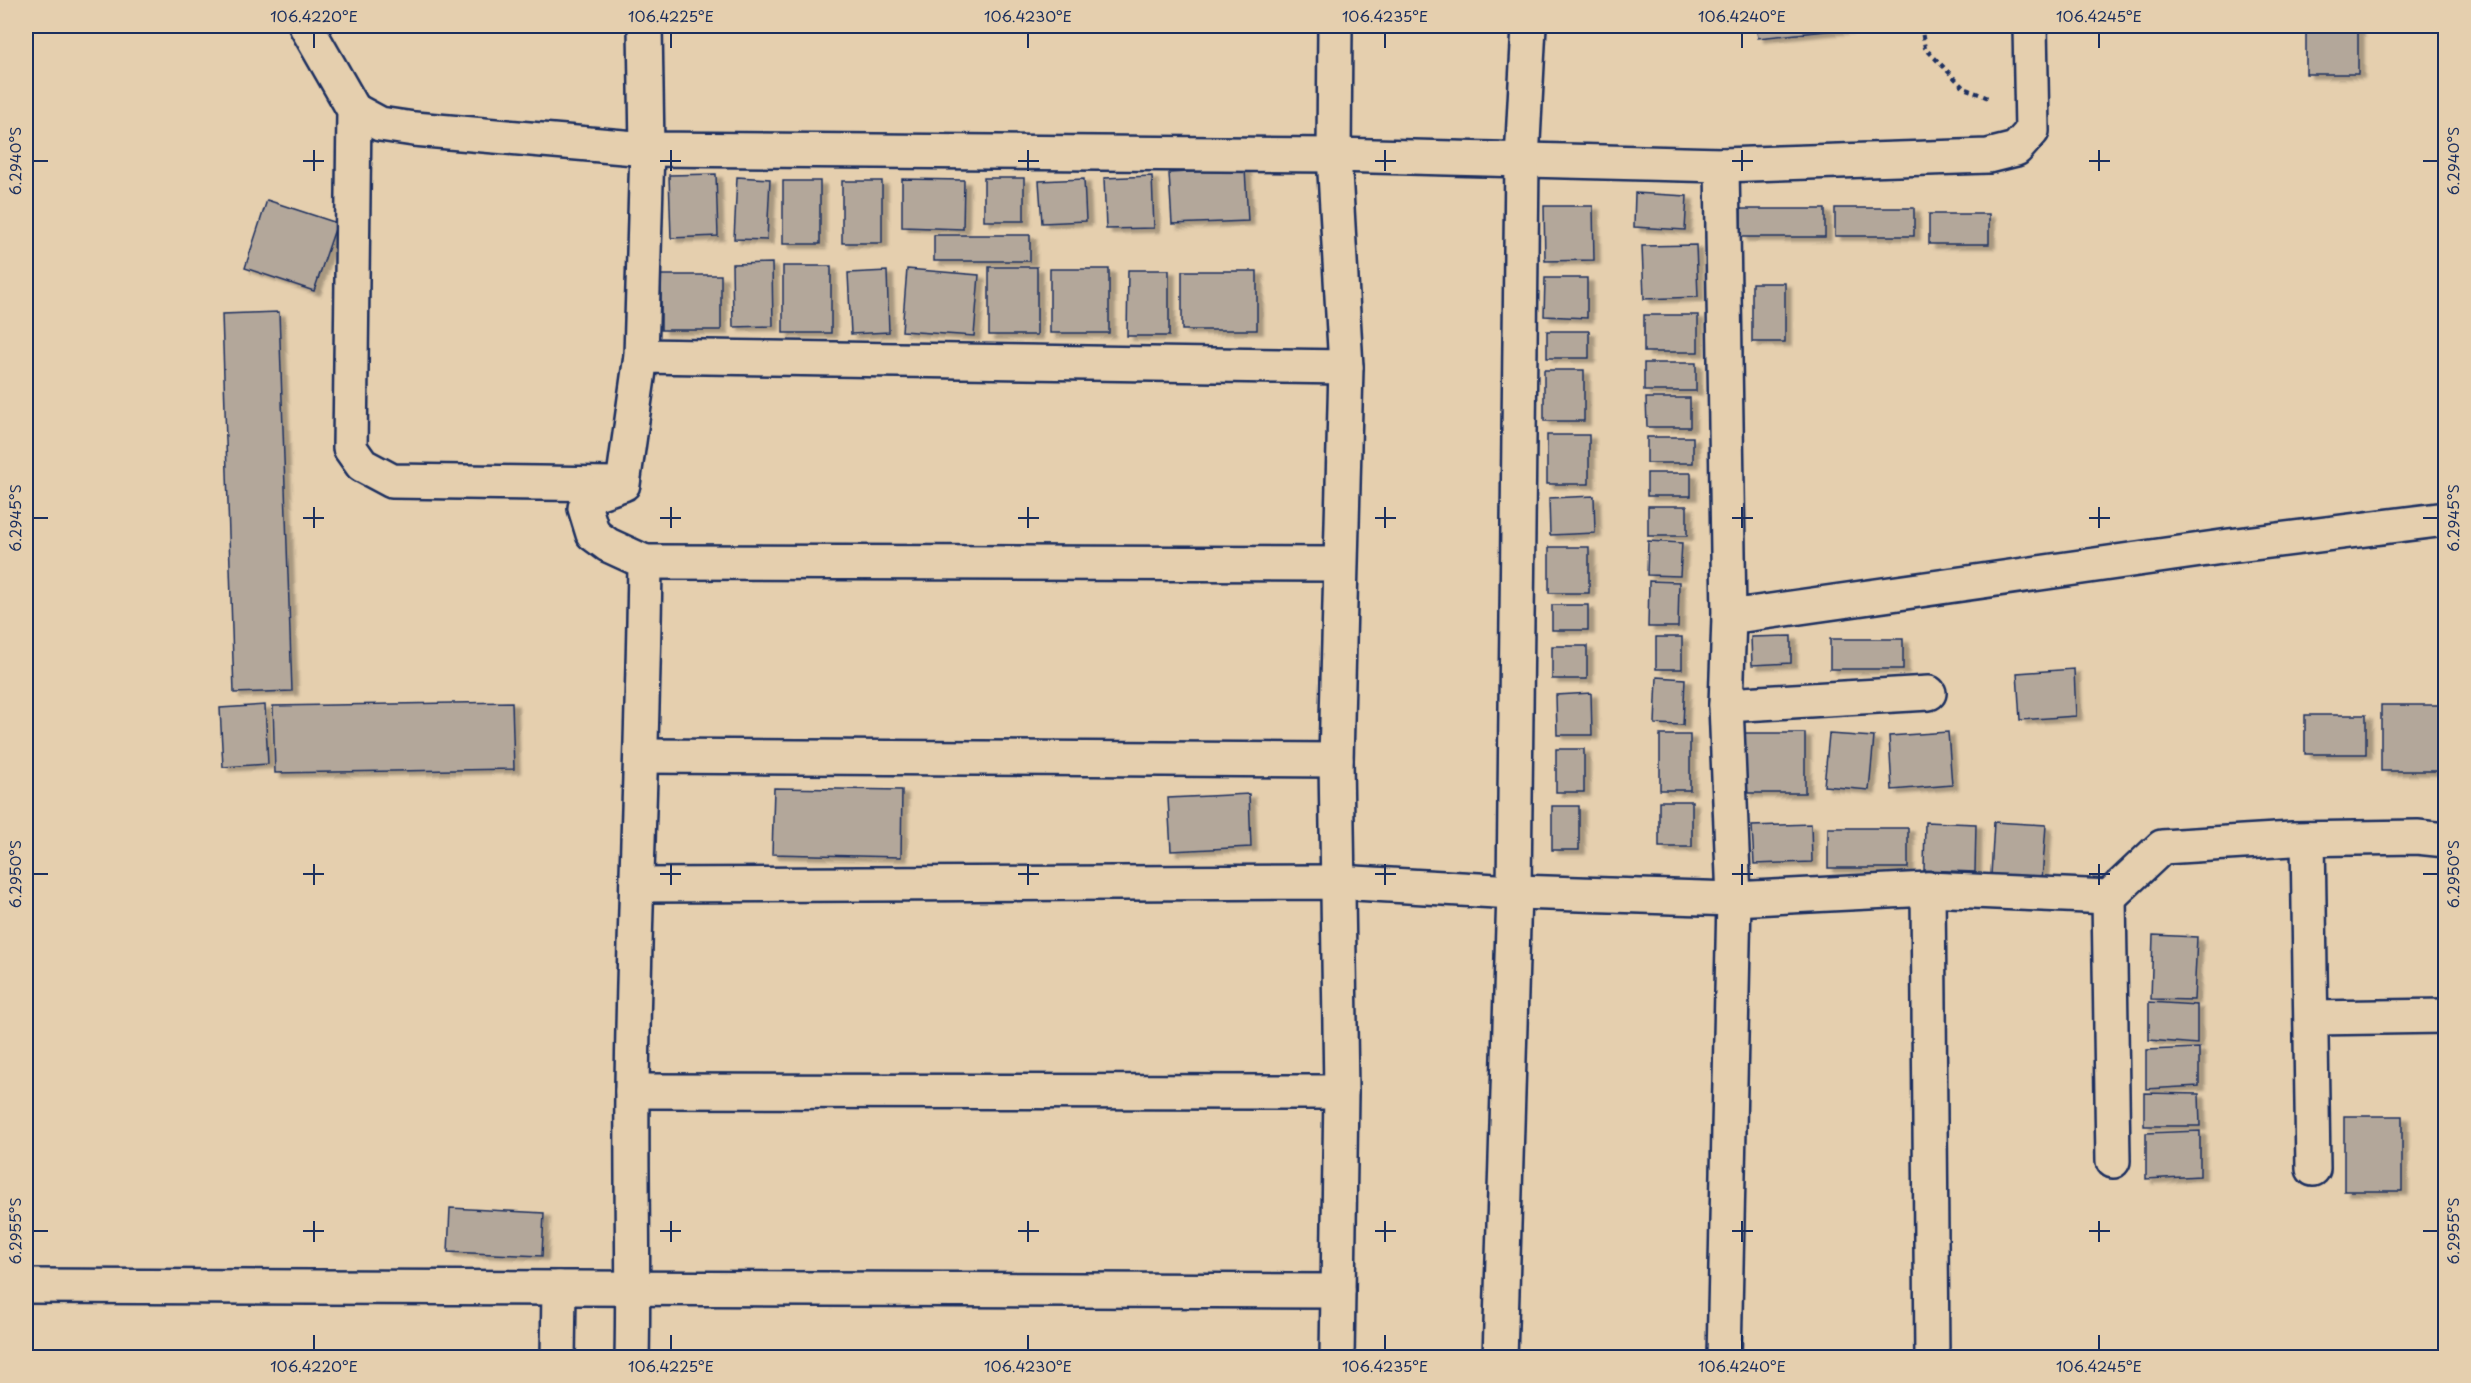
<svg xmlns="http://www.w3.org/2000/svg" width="2471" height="1383" viewBox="0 0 2471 1383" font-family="'Playpen Sans',sans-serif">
<defs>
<filter id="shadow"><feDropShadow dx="6" dy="4" stdDeviation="1.5" flood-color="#0004"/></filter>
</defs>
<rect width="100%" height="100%" fill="#e5cfae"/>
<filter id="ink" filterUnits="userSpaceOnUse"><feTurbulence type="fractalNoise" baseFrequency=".0167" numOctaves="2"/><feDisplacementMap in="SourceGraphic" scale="12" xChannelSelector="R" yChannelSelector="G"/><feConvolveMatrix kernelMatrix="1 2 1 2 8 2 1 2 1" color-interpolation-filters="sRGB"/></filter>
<g filter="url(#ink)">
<g fill="#b3a79a" stroke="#1b2f5e" stroke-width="1.5" filter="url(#shadow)">
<polygon points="1756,26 1853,26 1854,28 1758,38"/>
<rect x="2306" y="26" width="52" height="48"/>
<polygon points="1245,169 1248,221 1172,224 1169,173"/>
<polygon points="716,174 718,236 671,238 669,175"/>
<polygon points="1152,176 1154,228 1106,229 1104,178"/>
<polygon points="737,177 770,179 767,240 734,239"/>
<rect x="984" y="178" width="40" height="43"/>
<polygon points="902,179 964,180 963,229 902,227"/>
<polygon points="1084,179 1086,221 1042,223 1039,181"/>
<rect x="783" y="181" width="37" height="63"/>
<rect x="842" y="181" width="40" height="62"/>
<polygon points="1635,193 1687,196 1685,230 1634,227"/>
<polygon points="267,200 337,223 314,291 245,268"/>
<polygon points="1544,206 1593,206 1594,260 1545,261"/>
<rect x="1835" y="208" width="79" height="28"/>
<rect x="1741" y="209" width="84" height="28"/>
<rect x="1929" y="214" width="60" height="30"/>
<rect x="934" y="235" width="96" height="26"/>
<polygon points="1696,245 1698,297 1644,299 1642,246"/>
<polygon points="772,263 773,326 733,327 732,264"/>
<rect x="783" y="266" width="48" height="67"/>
<rect x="989" y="267" width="48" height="68"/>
<polygon points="907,269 979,275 974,336 902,331"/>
<rect x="1050" y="269" width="59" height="64"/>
<polygon points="1128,270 1169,270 1169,336 1127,336"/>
<polygon points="887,271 889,332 851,334 848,273"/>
<rect x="1182" y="271" width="75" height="59"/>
<rect x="661" y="275" width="60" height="55"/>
<polygon points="1545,278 1587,278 1587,318 1544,316"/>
<rect x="1752" y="283" width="33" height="59"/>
<polygon points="279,312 292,691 234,693 222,314"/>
<rect x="1644" y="315" width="54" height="37"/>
<rect x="1547" y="331" width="42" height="27"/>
<rect x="1644" y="363" width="52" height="28"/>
<rect x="1544" y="370" width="40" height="51"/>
<polygon points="1646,398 1690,398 1690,427 1647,427"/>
<rect x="1547" y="435" width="42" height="49"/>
<rect x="1647" y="437" width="46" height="26"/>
<rect x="1647" y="473" width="44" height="23"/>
<polygon points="1594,496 1595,533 1550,535 1549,498"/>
<rect x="1648" y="506" width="39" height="30"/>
<polygon points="1648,541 1682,543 1680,576 1647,575"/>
<rect x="1549" y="547" width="40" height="46"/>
<polygon points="1649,581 1679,582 1678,627 1648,627"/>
<rect x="1552" y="605" width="36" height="25"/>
<polygon points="1791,636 1791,663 1752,665 1751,637"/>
<rect x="1656" y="637" width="26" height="32"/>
<rect x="1830" y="639" width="73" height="30"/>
<rect x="1552" y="646" width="35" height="33"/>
<polygon points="2074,669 2076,716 2020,720 2017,673"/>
<polygon points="1657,677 1685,679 1683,725 1655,724"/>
<polygon points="1591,693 1592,735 1557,735 1556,695"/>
<polygon points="512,702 514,769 275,773 273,706"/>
<polygon points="265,705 268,764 223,767 220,708"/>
<rect x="2381" y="705" width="64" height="66"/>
<rect x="2305" y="715" width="61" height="39"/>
<polygon points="1948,732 1952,785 1892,790 1889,736"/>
<rect x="1745" y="733" width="60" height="60"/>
<polygon points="1829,734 1874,737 1869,790 1824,786"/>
<rect x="1660" y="735" width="30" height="55"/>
<rect x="1556" y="749" width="28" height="43"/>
<polygon points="774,788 902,790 901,857 772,854"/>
<polygon points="1249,794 1251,847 1171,851 1168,798"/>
<rect x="1659" y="801" width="33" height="46"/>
<rect x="1552" y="806" width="27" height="44"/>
<polygon points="1925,822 1976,824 1975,872 1924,870"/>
<polygon points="1994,822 2046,825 2042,879 1991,875"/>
<polygon points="1811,824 1812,862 1754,864 1752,826"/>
<rect x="1828" y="828" width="80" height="40"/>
<polygon points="2153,935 2197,937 2194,1000 2151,999"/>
<polygon points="2149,1002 2197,1005 2197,1044 2149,1040"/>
<polygon points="2199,1048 2199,1086 2146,1089 2146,1050"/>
<polygon points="2144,1093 2199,1094 2200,1126 2144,1126"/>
<rect x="2344" y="1116" width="58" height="75"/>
<polygon points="2200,1131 2200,1176 2146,1179 2146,1133"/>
<polygon points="450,1208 544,1213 542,1256 448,1252"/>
</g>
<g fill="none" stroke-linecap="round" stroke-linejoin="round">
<g stroke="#1b2f5e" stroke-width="38">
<g id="minor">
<polyline points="306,26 354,110 350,448 362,465 392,481 615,484"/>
<polyline points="1335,26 1334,155 1346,367 1336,760 1341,1092 1337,1358"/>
<polyline points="354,110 380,124 414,129 647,149 1334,155 1722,165 1988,156 2016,149 2032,131 2030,26"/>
<polyline points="1722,165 1729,617 1726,705 1734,899 1724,1358"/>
<polyline points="641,356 1346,367"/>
<polyline points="645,562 1339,564"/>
<polyline points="1729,617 2229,546 2446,519"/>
<polyline points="1726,705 1929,693"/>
<polyline points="642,756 1336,760"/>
<polyline points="2308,839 2313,1169"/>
<polyline points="637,885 1337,882 1514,892 1734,899 1928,889 2109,897 2162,847 2292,839 2417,837 2446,840"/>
<polyline points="1928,889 1932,1358"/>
<polyline points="2109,897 2113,1161"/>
<polyline points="2312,1018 2446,1016"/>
<polyline points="632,1091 1341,1092"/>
<polyline points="26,1286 1338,1291"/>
<polyline points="558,1358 559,1288"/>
<path d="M 632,1358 C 634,1268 631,1179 632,1089 C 634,913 643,738 645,562 L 608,545 L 593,534 L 585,508 L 591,495 L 623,484 L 641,356 L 647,149 L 645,26"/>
<polyline points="1500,1358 1514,892 1522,160 1529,26"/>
</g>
</g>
<polyline stroke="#1b2f5e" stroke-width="4" stroke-dasharray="4.5 4.5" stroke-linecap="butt" points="1921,26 1925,48 1964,88 1991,99"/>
<use href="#minor" stroke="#e5cfae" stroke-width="33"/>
</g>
</g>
<path fill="none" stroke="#1b2f5e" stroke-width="2" d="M 314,33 L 314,48M 671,33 L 671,48M 1028,33 L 1028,48M 1385,33 L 1385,48M 1742,33 L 1742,48M 2099,33 L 2099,48M 314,150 L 314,171M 671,150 L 671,171M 1028,150 L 1028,171M 1385,150 L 1385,171M 1742,150 L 1742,171M 2099,150 L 2099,171M 33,161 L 48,161M 303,161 L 324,161M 660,161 L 681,161M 1018,161 L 1039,161M 1375,161 L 1396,161M 1732,161 L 1753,161M 2089,161 L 2110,161M 2423,161 L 2438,161M 314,507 L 314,528M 671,507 L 671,528M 1028,507 L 1028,528M 1385,507 L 1385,528M 1742,507 L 1742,528M 2099,507 L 2099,528M 33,518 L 48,518M 303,518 L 324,518M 660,518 L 681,518M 1018,518 L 1039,518M 1375,518 L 1396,518M 1732,518 L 1753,518M 2089,518 L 2110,518M 2423,518 L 2438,518M 314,864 L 314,885M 671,864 L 671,885M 1028,864 L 1028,885M 1385,864 L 1385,885M 1742,864 L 1742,885M 2099,864 L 2099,885M 33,874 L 48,874M 303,874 L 324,874M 660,874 L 681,874M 1018,874 L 1039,874M 1375,874 L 1396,874M 1732,874 L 1753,874M 2089,874 L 2110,874M 2423,874 L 2438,874M 314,1221 L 314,1242M 671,1221 L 671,1242M 1028,1221 L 1028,1242M 1385,1221 L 1385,1242M 1742,1221 L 1742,1242M 2099,1221 L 2099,1242M 33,1231 L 48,1231M 303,1231 L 324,1231M 660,1231 L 681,1231M 1018,1231 L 1039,1231M 1375,1231 L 1396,1231M 1732,1231 L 1753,1231M 2089,1231 L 2110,1231M 2423,1231 L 2438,1231M 314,1335 L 314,1350M 671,1335 L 671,1350M 1028,1335 L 1028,1350M 1385,1335 L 1385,1350M 1742,1335 L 1742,1350M 2099,1335 L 2099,1350"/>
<rect width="2471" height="1383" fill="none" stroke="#e5cfae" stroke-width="66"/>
<rect x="33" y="33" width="2405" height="1317" fill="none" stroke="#1b2f5e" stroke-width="2"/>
<g font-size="15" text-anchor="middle" fill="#1b2f5e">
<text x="314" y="22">106.4220°E</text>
<text x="671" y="22">106.4225°E</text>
<text x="1028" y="22">106.4230°E</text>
<text x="1385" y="22">106.4235°E</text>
<text x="1742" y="22">106.4240°E</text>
<text x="2099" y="22">106.4245°E</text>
<text transform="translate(16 161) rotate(-90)" y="5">6.2940°S</text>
<text transform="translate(2454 161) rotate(-90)" y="5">6.2940°S</text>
<text transform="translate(16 518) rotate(-90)" y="5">6.2945°S</text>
<text transform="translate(2454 518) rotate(-90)" y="5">6.2945°S</text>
<text transform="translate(16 874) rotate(-90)" y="5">6.2950°S</text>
<text transform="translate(2454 874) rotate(-90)" y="5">6.2950°S</text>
<text transform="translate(16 1231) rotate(-90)" y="5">6.2955°S</text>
<text transform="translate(2454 1231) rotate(-90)" y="5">6.2955°S</text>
<text x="314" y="1372">106.4220°E</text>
<text x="671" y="1372">106.4225°E</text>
<text x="1028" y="1372">106.4230°E</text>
<text x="1385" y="1372">106.4235°E</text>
<text x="1742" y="1372">106.4240°E</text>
<text x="2099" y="1372">106.4245°E</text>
</g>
</svg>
